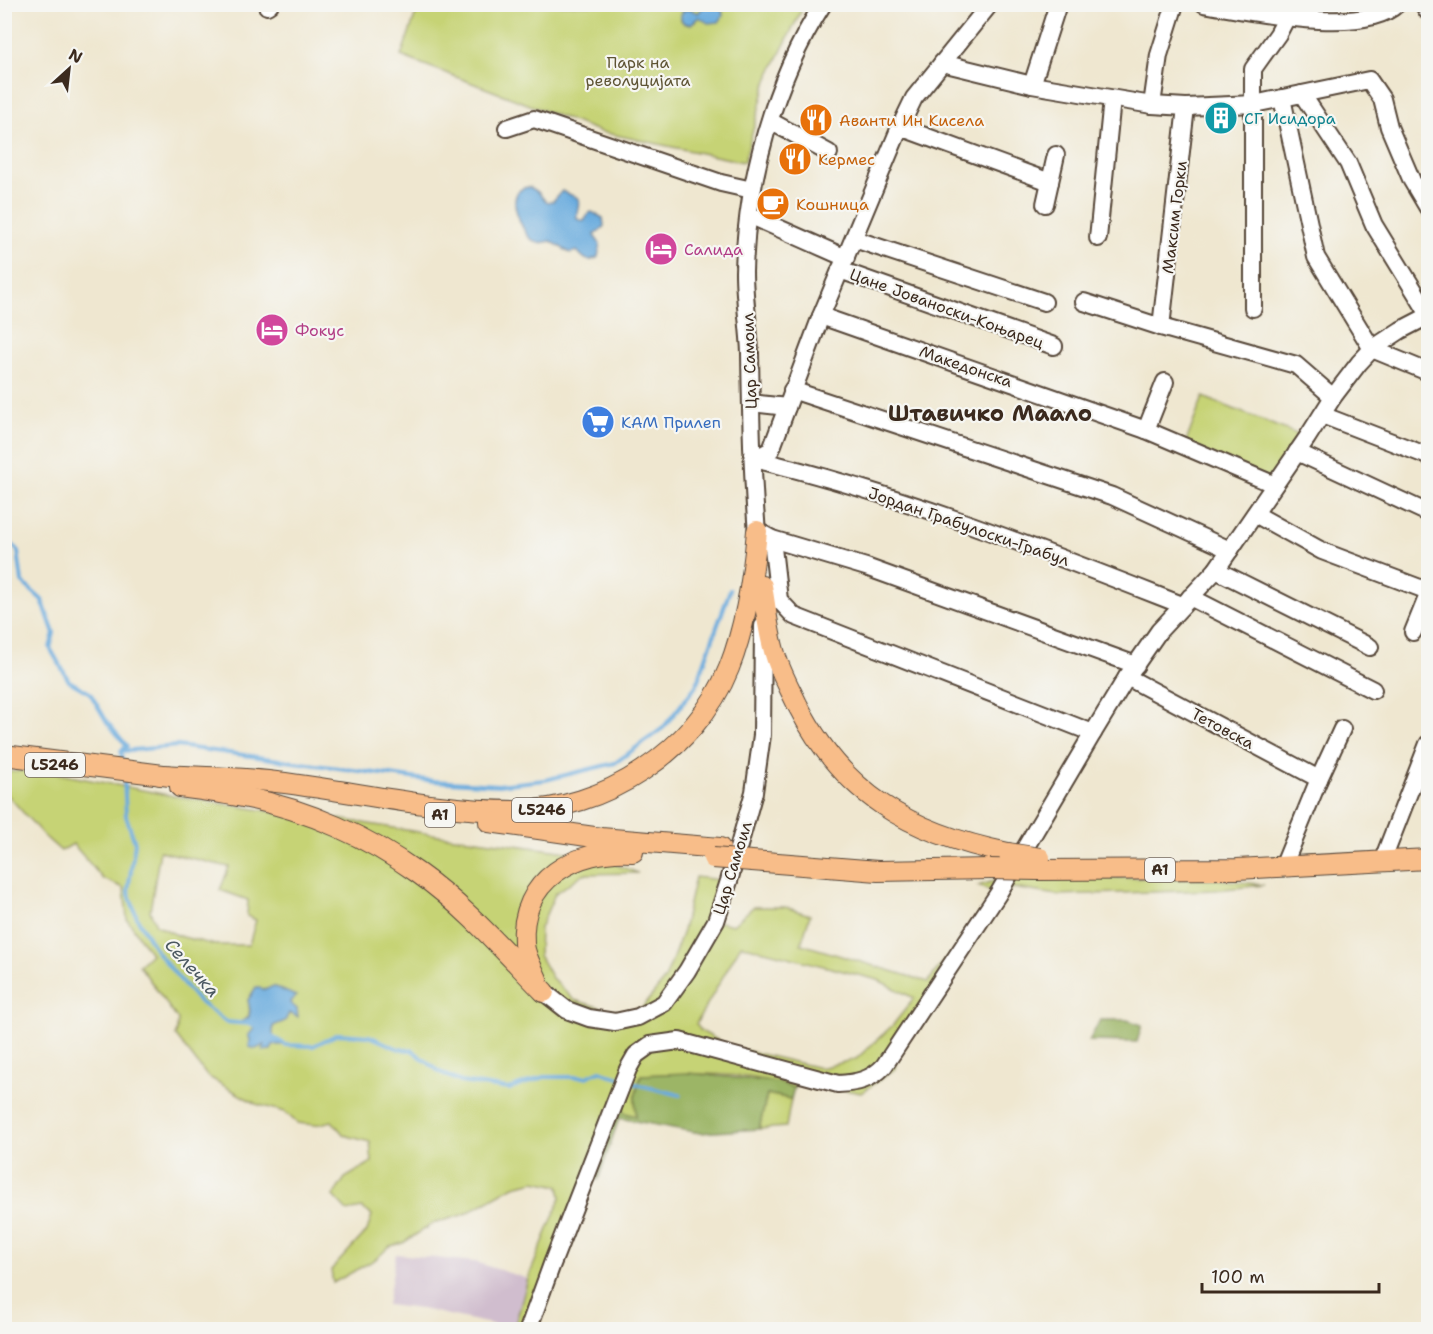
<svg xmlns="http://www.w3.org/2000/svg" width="1433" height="1334" viewBox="0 0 1433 1334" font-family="'Shantell Sans',sans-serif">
<rect width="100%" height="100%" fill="#f6f6f2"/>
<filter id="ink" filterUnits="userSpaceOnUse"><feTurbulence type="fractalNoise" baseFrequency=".0167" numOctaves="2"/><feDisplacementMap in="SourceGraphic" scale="12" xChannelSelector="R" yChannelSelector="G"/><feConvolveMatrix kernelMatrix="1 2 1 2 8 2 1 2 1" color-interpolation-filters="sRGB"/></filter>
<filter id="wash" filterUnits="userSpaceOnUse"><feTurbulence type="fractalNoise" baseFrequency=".008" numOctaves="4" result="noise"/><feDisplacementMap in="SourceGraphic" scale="24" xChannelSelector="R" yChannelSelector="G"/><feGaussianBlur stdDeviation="1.35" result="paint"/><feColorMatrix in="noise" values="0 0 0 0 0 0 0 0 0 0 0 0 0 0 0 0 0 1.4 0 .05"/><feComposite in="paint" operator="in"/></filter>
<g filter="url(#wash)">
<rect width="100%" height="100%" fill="#efe7d0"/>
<polygon fill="#d0bdce" points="396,1254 475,1262 528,1279 514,1329 421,1309 387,1305"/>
<g fill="#c6d375" stroke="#807e4a" stroke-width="1.5" fill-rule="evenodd">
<polygon points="419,5 705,5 698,13 681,20 686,24 695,21 699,16 721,19 723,12 720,5 804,5 767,80 744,162 601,132 401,56"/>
<polygon points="1203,397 1307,438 1273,484 1184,447"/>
<path d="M 4,755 L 9,755 L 9,772 L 39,770 L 168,795 L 280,813 L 302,813 L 424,833 L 590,855 L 638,873 L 583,874 L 555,894 L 540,928 L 539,955 L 552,978 L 574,1000 L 616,1012 L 642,1008 L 665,979 L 683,931 L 695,877 L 729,881 L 716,921 L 733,925 L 753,907 L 785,907 L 810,915 L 801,944 L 928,982 L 945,959 L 953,963 L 892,1052 L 896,1068 L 861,1093 L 797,1081 L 794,1088 C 748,1071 689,1073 641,1075 L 635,1097 L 636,1117 L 625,1113 L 617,1099 L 528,1329 L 514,1329 L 528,1279 L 561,1197 L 559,1186 L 535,1181 L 514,1186 L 465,1214 L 432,1224 L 403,1243 L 390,1246 L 376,1259 L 333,1283 L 331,1270 L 367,1231 L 372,1215 L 362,1208 L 347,1211 L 333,1196 L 345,1178 L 372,1162 L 370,1142 L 344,1135 L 332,1121 L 315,1125 L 297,1123 L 285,1112 L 256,1104 L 207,1076 L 176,1036 L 178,1020 L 139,965 L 151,954 L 127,919 L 124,888 L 103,879 L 73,844 L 61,851 L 44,836 L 5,792 ZM 160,851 L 229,867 L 220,890 L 248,900 L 247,916 L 256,920 L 249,945 L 215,945 L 179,936 L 156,925 L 150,911 ZM 741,945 L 878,980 L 914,998 L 893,1025 L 856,1059 L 820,1068 L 730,1047 L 701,1031 L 696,1024 ZM 248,1000 L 297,1009 L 297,1016 L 289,1013 L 285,1021 L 273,1026 L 273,1037 L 284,1044 L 273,1045 L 271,1050 L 263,1050 L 265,1045 C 257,1031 258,1025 241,1023 C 250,1016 251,1012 248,1000 Z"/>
<polygon points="1063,877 1219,879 1264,885 1215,890 1057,895 1013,888 998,894 978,886 997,880"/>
<polygon points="767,1094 791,1099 786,1127 759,1129"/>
</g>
<g fill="#9cb566" stroke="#6c7042" stroke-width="1.5">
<polygon points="1100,1020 1127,1020 1142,1025 1137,1042 1089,1041"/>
<polygon points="688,1073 777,1082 794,1088 791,1099 767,1094 759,1129 700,1133 619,1118 598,1180 587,1176 617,1098 625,1113 636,1116 635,1097 641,1075"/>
</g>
<g fill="#6aacde" stroke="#526b7e" stroke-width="1.5">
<path d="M 705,5 L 721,6 L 723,16 L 719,22 L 708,23 L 699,17 L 691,24 C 682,25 678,18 683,11 L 690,9 L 698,13 Z"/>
<path d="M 530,187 L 538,192 L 546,202 L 553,201 L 562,191 L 578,198 C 581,206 575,212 577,219 L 584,221 L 589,213 L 592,212 L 603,218 L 604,226 L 599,232 L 595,233 L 595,237 L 600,244 L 598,257 C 587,264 584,258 577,251 L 570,253 L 551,241 L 540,243 C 536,242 531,240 528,236 C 519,224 503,188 530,187 Z"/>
<polygon points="273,986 296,996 290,1003 297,1009 298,1017 289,1013 285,1021 273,1026 273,1037 286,1045 273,1045 271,1050 262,1051 264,1045 256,1049 249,1047 250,1039 248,1036 255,1027 251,1024 239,1023 249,1017 250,1010 248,1000 256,987 265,990"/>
</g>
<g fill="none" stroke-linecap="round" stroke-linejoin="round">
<g stroke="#6aacde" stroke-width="4">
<polyline points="4,536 18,551 22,582 42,600 54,633 50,648 69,681 90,693 107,722 127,746 121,751 122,763"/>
<polyline points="122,751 177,746 434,781 498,785 545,780 615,763 663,728 696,686 730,590"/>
<polyline points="124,776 126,816 135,843 128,891 137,918 157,952 197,1000 226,1022 251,1024 255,1026"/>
<polyline points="269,1035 286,1045 313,1046 338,1034 369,1036 399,1049 412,1050 440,1072 461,1082 509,1089 544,1077 586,1077 600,1071 619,1078"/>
<polyline points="628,1082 680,1095"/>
</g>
</g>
</g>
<g filter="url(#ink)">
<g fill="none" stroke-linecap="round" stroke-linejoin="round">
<g stroke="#564639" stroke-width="20">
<g id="minor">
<path d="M 1204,4 C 1248,11 1363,37 1397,4"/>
<polyline points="1423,4 1428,12"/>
<polyline points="267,6 270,4"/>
<polyline points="942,63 1032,85 1152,105 1186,107 1254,104 1369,80 1382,99 1389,127 1412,181 1428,208"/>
<polyline points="1032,85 1058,4"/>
<polyline points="1302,94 1348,163 1374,225 1428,313"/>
<polyline points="1282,98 1316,257 1372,349 1428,372"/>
<polyline points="1152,105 1159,55 1175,4"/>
<polyline points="770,121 829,153"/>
<polyline points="900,127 1050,182"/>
<polyline points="507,128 534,119 721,183 752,190"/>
<polyline points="1045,204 1056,155"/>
<polyline points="749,215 846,258"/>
<polyline points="1098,238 1112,99"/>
<polyline points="854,239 1044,302"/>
<polyline points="840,270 1054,346"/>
<polyline points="1084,302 1161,327 1296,365 1333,397"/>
<polyline points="1253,308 1253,69 1278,34 1287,17"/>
<polyline points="821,316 1146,430 1273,484"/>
<polyline points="1161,327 1186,107"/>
<polyline points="792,390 1112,496 1230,550"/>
<polyline points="751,403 787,407"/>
<polyline points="1322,415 1428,456"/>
<polyline points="1146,430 1165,382"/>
<polyline points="1297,452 1428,513"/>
<polyline points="754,459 771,450 821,316 900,127 914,98 990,4"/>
<path d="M 754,459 C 901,494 1041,550 1182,605"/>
<polyline points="1255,514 1322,551 1428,591"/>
<polyline points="763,534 772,539 866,567 1136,665"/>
<polyline points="772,539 779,600 794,616 1093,733"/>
<path d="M 758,544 C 752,480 751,417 750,353 C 749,326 744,299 744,272 C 746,182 774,80 823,4"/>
<polyline points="1216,570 1370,647"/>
<polyline points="1190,597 1373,690"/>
<polyline points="1413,632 1428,595"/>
<polyline points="1127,677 1319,779"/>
<polyline points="1382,862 1428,744"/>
<polyline points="1283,867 1319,779 1342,729"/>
<polyline points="544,992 567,1010 589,1018 615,1022 638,1017 664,1003 687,971 716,921 729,881 754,792 762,735 763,626"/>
<path d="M 528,1330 L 552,1264 L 628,1069 L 636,1055 L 650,1045 L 679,1041 L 838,1084 C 857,1083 871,1080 884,1066 L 998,894 L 1093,733 L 1127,677 L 1159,631 L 1216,570 L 1307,438 L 1333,397 L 1359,363 L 1372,349 L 1401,330 L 1428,316"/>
</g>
</g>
<g stroke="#564639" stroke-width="22">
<g id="major">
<path d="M 762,586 C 766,608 768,632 775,654 C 780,671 789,687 797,704 C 843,795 910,833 1008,853"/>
<polyline points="4,755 171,776"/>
<path d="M 160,775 C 196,777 232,777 268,781 C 351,790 432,811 515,811 C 603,811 696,751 729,668 C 746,625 753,578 757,531"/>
<path d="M 180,787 C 203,790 225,793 248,798 C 308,810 368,837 418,873 C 465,906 504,951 544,992"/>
<polyline points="489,822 601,838 720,848"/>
<polyline points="765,862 878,871 990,869"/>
<polyline points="1037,870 1237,869 1428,859"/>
<path d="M 537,979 C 532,967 525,956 524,944 C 519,879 577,848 633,852"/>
</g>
</g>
<use href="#minor" stroke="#fff" stroke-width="16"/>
<use href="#major" stroke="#f8bd89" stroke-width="20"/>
<g stroke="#564639" stroke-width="22" stroke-linecap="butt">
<g id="major-bridge">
<polyline points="1008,853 1040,858"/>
<polyline points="713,858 765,862"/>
<polyline points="990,869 1037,870"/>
</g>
</g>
<use href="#major-bridge" stroke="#f8bd89" stroke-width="20"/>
</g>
</g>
<defs>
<g id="building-disc" transform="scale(1.725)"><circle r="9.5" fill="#0f9aa8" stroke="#f6f6f2"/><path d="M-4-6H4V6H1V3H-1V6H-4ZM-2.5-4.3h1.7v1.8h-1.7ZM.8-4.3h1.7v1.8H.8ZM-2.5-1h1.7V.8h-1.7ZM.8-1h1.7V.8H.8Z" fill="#fff"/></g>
<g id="restaurant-disc" transform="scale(1.725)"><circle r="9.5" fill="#e8710a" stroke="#f6f6f2"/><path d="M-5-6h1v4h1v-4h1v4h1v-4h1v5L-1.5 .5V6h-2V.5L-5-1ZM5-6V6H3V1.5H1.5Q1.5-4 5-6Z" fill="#fff"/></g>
<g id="cafe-disc" transform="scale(1.725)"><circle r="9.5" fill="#e8710a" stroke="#f6f6f2"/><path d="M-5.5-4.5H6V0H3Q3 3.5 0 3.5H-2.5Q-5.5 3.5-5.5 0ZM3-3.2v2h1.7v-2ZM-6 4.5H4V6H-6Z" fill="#fff"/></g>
<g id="hotel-disc" transform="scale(1.725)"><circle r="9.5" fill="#d1479c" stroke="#f6f6f2"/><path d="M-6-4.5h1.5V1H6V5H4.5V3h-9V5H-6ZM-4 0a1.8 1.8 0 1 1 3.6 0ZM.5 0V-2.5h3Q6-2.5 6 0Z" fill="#fff"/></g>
<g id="supermarket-disc" transform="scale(1.725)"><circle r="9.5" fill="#3f7fe0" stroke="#f6f6f2"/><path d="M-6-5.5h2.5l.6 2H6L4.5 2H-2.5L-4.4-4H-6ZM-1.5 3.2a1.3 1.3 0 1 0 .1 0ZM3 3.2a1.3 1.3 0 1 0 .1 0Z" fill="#fff"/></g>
</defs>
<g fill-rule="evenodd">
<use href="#building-disc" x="1221" y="118"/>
<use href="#restaurant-disc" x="816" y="120"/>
<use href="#restaurant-disc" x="795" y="159"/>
<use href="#cafe-disc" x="773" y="204"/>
<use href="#hotel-disc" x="661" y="249"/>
<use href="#hotel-disc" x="272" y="330"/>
<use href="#supermarket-disc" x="598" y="422"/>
</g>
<g text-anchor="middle" stroke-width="4.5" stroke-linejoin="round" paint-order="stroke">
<g fill="#f6f6f2" stroke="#73675e" stroke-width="1.5">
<rect x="25" y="753" width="60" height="24" rx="4.5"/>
<rect x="512" y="798" width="60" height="24" rx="4.5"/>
<rect x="425" y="803" width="30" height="24" rx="4.5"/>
<rect x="1145" y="858" width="30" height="24" rx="4.5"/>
</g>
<g font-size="15" font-weight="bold" fill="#3b2a1e">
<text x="55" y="770">L5246</text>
<text x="542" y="815">L5246</text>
<text x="440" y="820">A1</text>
<text x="1160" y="875">A1</text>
</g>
<g font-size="16" fill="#5e5434" stroke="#f6f6f2">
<text x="638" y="68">Парк на<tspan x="638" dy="18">револуцијата</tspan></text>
</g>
<g font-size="16" fill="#0d838f" stroke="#f6f6f2" text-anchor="start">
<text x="1244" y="124">СГ Исидора</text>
</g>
<g font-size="16" fill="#c56008" stroke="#f6f6f2" text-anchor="start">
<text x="839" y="126">Аванти Ин Кисела</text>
<text x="818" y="165">Кермес</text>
<text x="796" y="210">Кошница</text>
</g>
<g font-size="16" fill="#3b2a1e" stroke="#f6f6f2">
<text transform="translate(1174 217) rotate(-83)" y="6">Максим Горки</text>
<text transform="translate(947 308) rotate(20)" y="6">Цане Јованоски-Коњарец</text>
<text transform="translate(749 361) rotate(-92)" y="6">Цар Самоил</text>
<text transform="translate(966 366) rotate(19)" y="6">Македонска</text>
<text transform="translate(969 526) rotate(19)" y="6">Јордан Грабулоски-Грабул</text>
<text transform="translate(1223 728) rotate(28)" y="6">Тетовска</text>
<text transform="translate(732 868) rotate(-73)" y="6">Цар Самоил</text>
</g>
<g font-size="16" fill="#b23c85" stroke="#f6f6f2" text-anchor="start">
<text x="684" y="255">Салида</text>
<text x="295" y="336">Фокус</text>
</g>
<g font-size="16" fill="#366cbe" stroke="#f6f6f2" text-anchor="start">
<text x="621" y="428">КАМ Прилеп</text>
</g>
<g font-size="18" font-style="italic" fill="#4b5861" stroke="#f6f6f2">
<text transform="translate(192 968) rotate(48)" y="6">Селечка</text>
</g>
<g font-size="22" font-weight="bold" fill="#3b2a1e" stroke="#f6f6f2">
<text x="990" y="421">Штавичко Маало</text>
</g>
</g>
<rect width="1433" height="1334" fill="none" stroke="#f6f6f2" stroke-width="24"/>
<g transform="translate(69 69) rotate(27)" stroke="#f6f6f2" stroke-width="4.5" paint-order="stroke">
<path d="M0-4.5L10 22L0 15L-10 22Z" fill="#3b2a1e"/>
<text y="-9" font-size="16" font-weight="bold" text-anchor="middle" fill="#3b2a1e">N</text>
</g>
<path d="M1202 1283v9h177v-9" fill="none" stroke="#3b2a1e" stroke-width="3"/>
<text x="1211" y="1283" font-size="18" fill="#3b2a1e" stroke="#f6f6f2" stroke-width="4.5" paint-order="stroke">100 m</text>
</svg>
